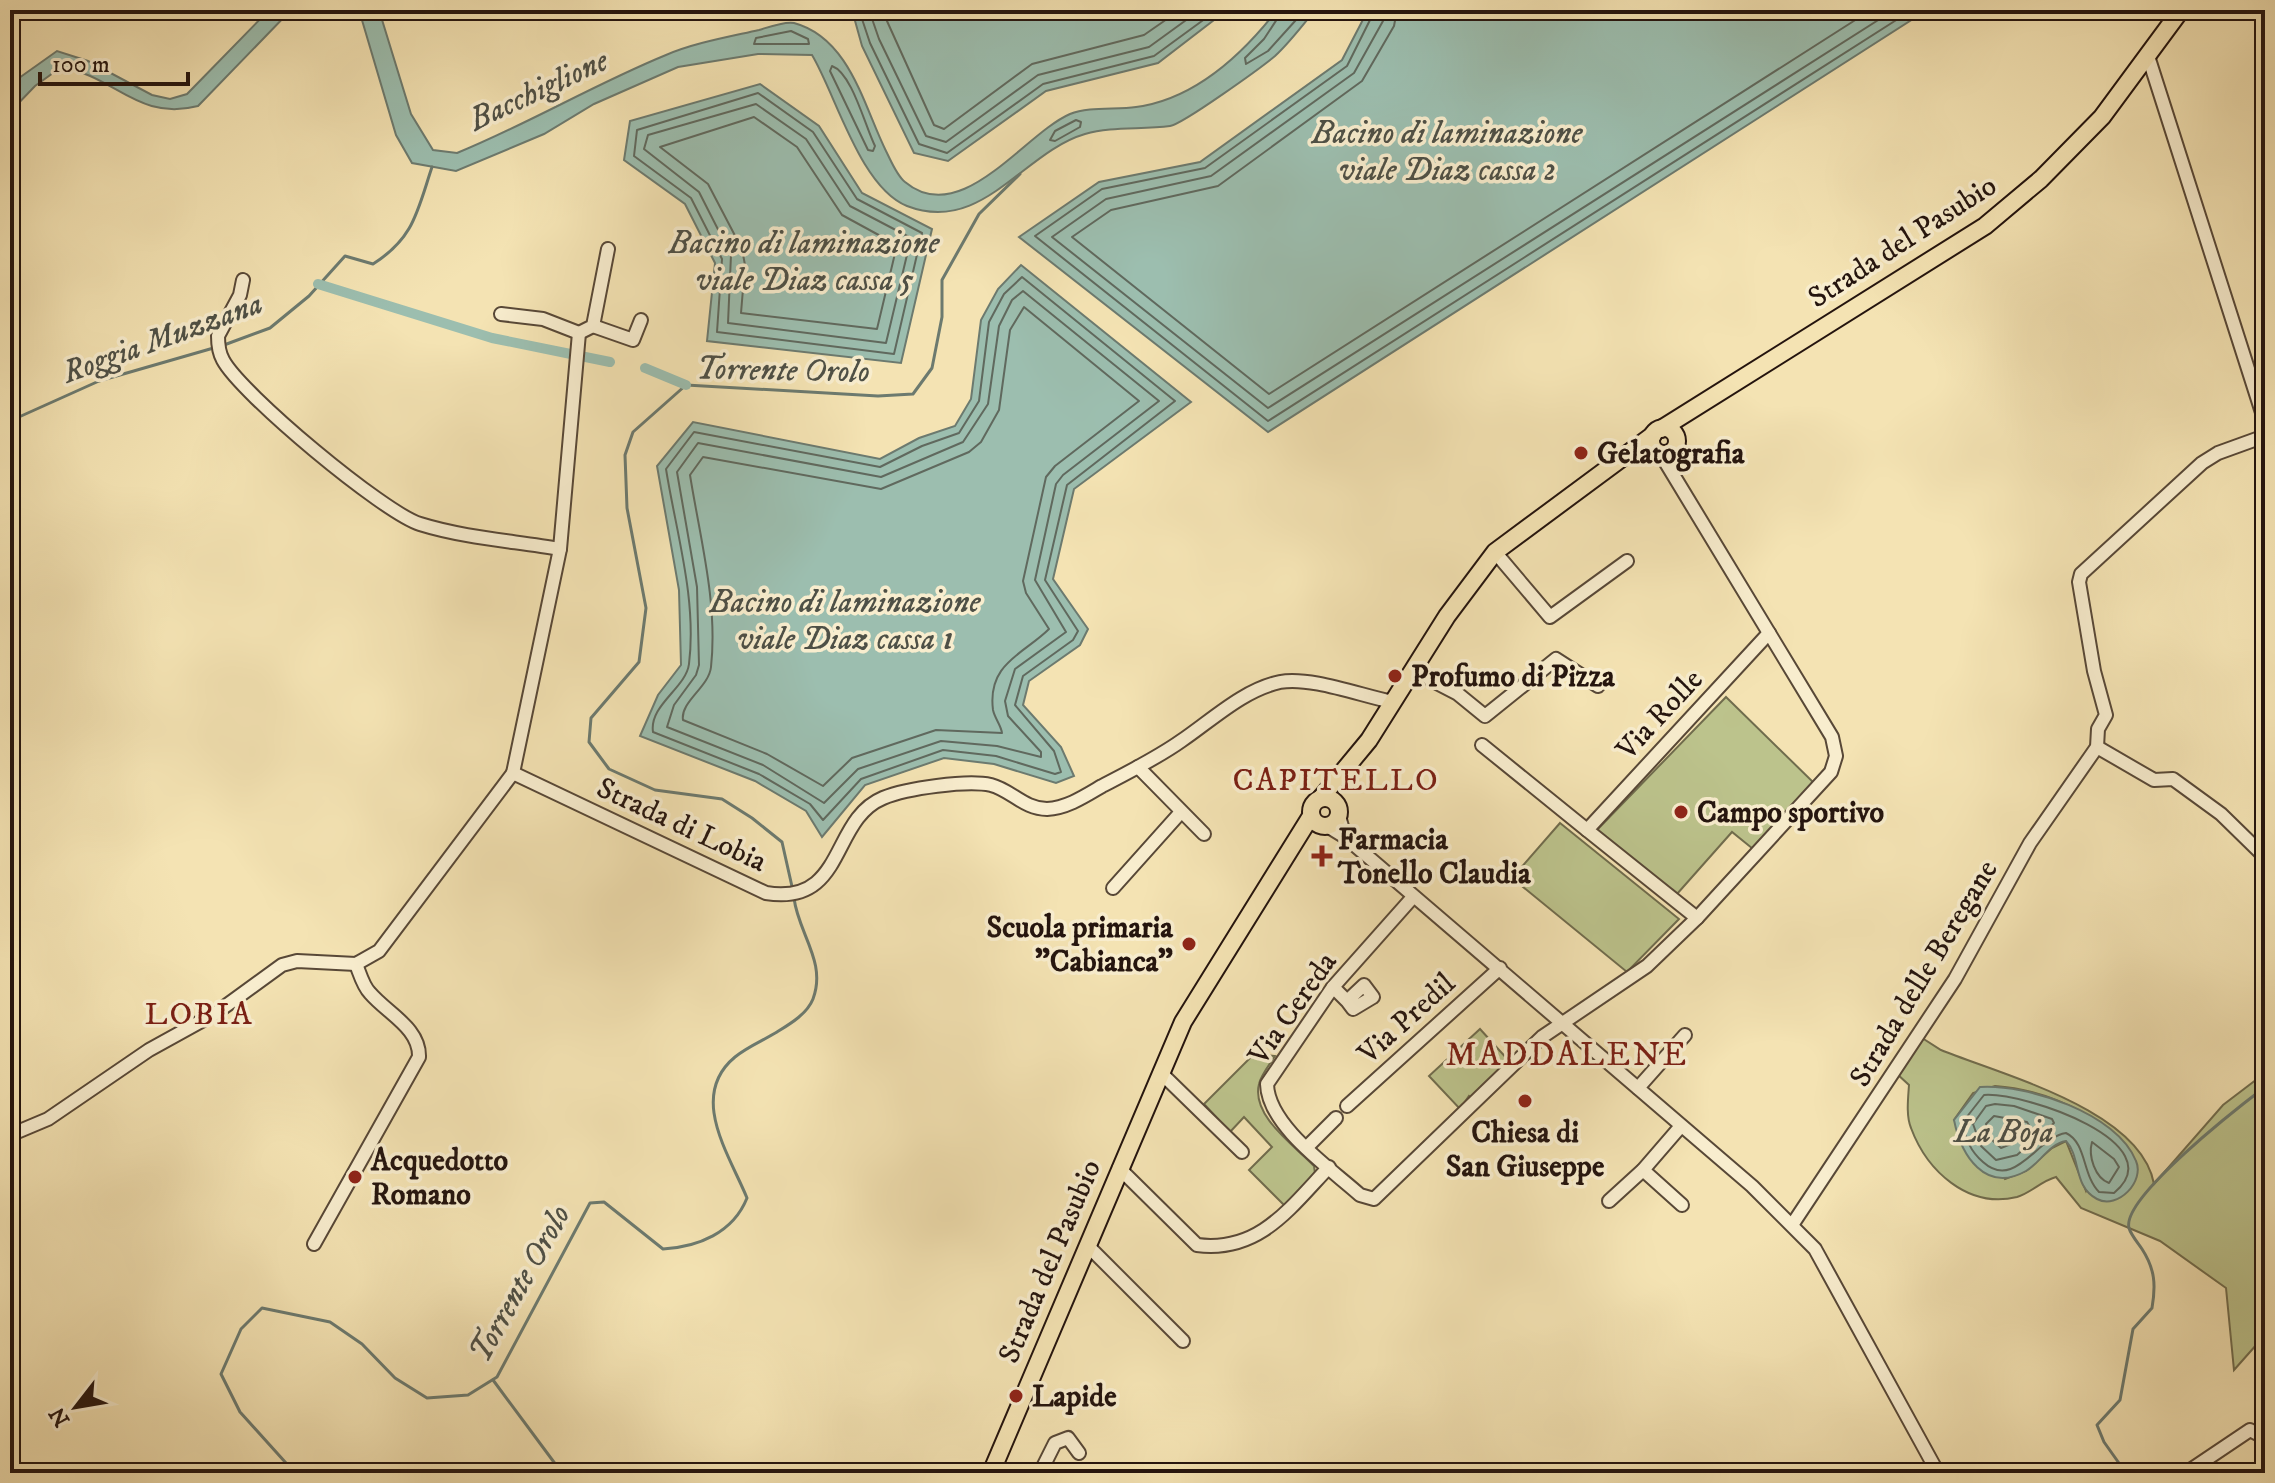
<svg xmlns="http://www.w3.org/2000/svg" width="2275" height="1483" viewBox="0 0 2275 1483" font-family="'IM FELL DW Pica',serif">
<rect width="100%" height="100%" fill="#f4e3b3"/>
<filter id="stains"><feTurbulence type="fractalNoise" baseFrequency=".0025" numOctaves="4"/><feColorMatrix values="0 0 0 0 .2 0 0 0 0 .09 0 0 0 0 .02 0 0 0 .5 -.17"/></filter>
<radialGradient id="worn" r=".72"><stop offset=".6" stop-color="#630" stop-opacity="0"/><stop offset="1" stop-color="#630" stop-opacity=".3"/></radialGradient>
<g fill="#bcc38c" stroke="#706c4d" stroke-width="2" fill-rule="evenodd">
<polygon points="1726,697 1815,784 1753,849 1732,832 1677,894 1673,890 1669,895 1595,832"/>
<polygon points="1560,823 1679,919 1627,972 1512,878"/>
<polygon points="1480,1029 1510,1062 1472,1098 1469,1096 1460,1109 1429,1076"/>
<path d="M 1919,1036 L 1941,1050 C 2002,1075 2141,1110 2154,1184 L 2223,1105 L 2265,1073 L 2265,1335 L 2234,1370 L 2226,1288 L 2160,1241 L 2081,1208 L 2056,1177 C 2041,1181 2031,1193 2017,1197 C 1968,1209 1927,1171 1911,1128 C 1906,1116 1908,1099 1909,1085 L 1896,1073 ZM 1995,1086 C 2037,1089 2080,1106 2112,1132 L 2086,1191 L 2066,1141 L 2052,1148 L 2026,1171 L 2005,1179 L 1954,1120 L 1973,1093 Z"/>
<path d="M 1254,1054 L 1275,1056 C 1270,1064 1261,1075 1259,1084 C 1251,1116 1295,1146 1314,1166 L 1315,1173 L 1285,1206 L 1249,1170 L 1272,1147 L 1244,1117 L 1230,1132 L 1204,1104 Z"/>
</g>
<g fill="#9cbeaf" stroke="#6c7a6f" stroke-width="2">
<path d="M 269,10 L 291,10 L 198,106 C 136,122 113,73 60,68 L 35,86 L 10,112 L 12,83 L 57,51 L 88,61 L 152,95 L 170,99 L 187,94 Z"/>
<path d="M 359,10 L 379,10 L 411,114 L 433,150 L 457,153 C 528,124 595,84 666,55 C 694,43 728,37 759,30 C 769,27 785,21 794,23 C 850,38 864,107 886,151 C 891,161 897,176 905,182 C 961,229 1024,134 1070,114 C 1089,106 1116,110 1136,107 C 1195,99 1242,55 1277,10 L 1315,10 C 1302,26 1290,42 1275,56 C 1262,67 1183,124 1170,126 C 1142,130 1112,126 1085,134 C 1023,152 982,235 907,206 C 860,187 836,95 812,55 L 758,54 L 678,67 L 594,104 L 544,134 L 456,171 L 412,163 L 396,135 Z"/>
<polygon points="852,10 1227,10 1158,63 1046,91 948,161 914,153 862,46"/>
<polygon points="1368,10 1927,10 1268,432 1019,237 1099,182 1200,162 1342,60"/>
<polygon points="760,84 819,126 862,193 932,229 901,363 707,341 715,263 685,204 624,160 630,121"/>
<polygon points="1021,265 1191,402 1074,489 1053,579 1088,629 1080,645 1029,681 1023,705 1061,747 1074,776 1056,783 994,764 944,758 865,785 822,837 806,811 755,781 640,736 658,695 681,665 679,590 657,466 693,422 880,459 919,438 955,426 971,399 981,320 998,289"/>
<path d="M 1980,1087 C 2027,1084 2117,1113 2136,1161 C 2145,1181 2118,1210 2097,1199 C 2073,1187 2081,1157 2066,1141 C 2049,1144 2040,1163 2026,1171 C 1985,1194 1961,1155 1954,1120 Z"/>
</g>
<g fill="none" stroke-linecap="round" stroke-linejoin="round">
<g stroke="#60695e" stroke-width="2">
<polyline points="859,10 870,43 919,144 947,153 1043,84 1154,56 1217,10"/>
<polyline points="869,10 879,39 926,136 946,142 1038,75 1149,47 1200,10"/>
<polyline points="882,10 934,125 944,129 1032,64 1144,35 1180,10"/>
<polyline points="1283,10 1264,39 1245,58 1246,64 1268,51 1305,10"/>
<polyline points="1375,10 1347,66 1205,168 1102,189 1035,236 1268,421 1912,10"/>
<polyline points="1385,10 1383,21 1354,73 1211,176 1106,199 1052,237 1268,408 1894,10"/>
<polyline points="1397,10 1394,26 1362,81 1218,186 1111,210 1072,237 1269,394 1871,10"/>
<polygon points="791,31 808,39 809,44 754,44 756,38"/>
<path d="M 832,66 C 852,73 865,126 875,146 L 873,151 L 868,150 L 830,71 Z"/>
<polygon points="758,93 813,132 857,199 922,233 894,354 717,332 722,259 691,198 634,156 637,130"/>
<polygon points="756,104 806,139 850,206 911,238 886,343 728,323 731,255 699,192 644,149 648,135"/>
<polygon points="754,117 797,147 842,215 897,245 877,329 741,313 745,265 742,249 708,184 660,147"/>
<polygon points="1076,120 1081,122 1080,127 1055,141 1050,140 1055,131"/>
<path d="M 1022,277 L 1175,401 L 1067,485 L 1045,580 L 1078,631 L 1073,640 L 1023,676 L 1015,705 L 1054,751 L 1061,772 L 1055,774 L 996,756 L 943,750 L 861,779 L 823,820 L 810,804 L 759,774 L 653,732 C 649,705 686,688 689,664 C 697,599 676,532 666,469 L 694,432 L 880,467 L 922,446 L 959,433 L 979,401 L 989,322 L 1004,294 Z"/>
<polygon points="1023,291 1159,401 1063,475 1056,484 1035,580 1066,632 1015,669 1005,701 1008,716 1041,752 1041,757 997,746 941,741 858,769 824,803 763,765 667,727 674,705 696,675 699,665 697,587 677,472 698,443 881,477 963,442 988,404 999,326 1012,300"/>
<path d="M 1024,307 L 1139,401 L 1055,466 L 1046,477 L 1023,581 L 1026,593 L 1049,629 C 1024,654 987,663 993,710 C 995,719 1001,725 1002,733 L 936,730 L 852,758 L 823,786 L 767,754 L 683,720 C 680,702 709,687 711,667 C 718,603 700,538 690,475 L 703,457 L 881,489 L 969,452 L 981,442 L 999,410 L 1010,330 Z"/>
<path d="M 1984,1095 C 2024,1092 2175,1143 2114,1193 L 2099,1192 C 2082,1175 2087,1143 2066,1133 C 2037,1137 2015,1191 1983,1162 C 1970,1151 1966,1139 1962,1123 Z"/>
<polygon points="1995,1104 2014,1106 2052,1119 2054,1123 2017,1155 1996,1160 1981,1146 1973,1124 1986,1106"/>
<polygon points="1994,1116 2027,1122 2030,1127 2011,1144 2001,1148 1991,1139 1986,1124"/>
<path d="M 2092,1142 L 2114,1159 L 2119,1167 L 2109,1183 C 2095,1178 2088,1156 2092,1142 Z"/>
</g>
<g stroke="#6c7a6f" stroke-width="3">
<path d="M 224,345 L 270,328 L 309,296 L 345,256 L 373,264 C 414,238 417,212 432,167"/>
<polyline points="10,421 99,381 217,347"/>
<polyline points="793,891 782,842 752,818 722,799 655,790 609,769 589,742 591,718 639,662 646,608 627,508 625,455 633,432 686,385 878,396 913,394 932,368 942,317 942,280 979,214 1020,174"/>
<polyline points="493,1380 562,1473"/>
<path d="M 295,1473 L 240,1412 L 221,1374 L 241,1329 L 262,1308 L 330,1322 L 362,1344 L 395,1378 L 427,1398 L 468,1395 L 497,1377 L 590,1203 L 604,1202 L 663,1249 C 698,1247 733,1233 747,1198 C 729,1154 688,1096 735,1057 C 747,1047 764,1040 777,1032 C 790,1024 807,1014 813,999 C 827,962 798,933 794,898"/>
<path d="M 2126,1473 L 2104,1442 L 2097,1425 L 2120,1400 L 2133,1329 L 2152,1308 C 2156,1285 2155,1269 2142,1249 C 2138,1243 2131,1235 2129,1228 C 2121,1198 2240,1106 2265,1087"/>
</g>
<g stroke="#9cbeaf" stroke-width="10">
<polyline points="318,284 492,338 610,362"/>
<polyline points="645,368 686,385"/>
</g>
<g stroke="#584837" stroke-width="16">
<g id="minor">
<polyline points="2148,56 2265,422"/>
<path d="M 243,280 L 240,295 L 218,336 C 218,343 219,353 223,360 C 241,394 384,513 420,524 C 465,538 514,541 560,549"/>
<polyline points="501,314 543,319 579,333"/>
<polyline points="593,326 633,340 641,320"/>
<polyline points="579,333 593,326 608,249"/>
<polyline points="1671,470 1675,447"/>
<polyline points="1495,552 1550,617 1627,561"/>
<polyline points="1429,679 1458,694 1485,716 1556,659 1598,686"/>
<polyline points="1482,745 1587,830"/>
<polyline points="2097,747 2154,780 2173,779 2221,814 2265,857"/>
<polyline points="1138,767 1204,834"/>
<polyline points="513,773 560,549 579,333"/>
<polyline points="1339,816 1345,837"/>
<polyline points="1327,826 1345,837 1752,1186 1815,1249 1938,1473"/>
<polyline points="1113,888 1181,812"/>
<path d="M 1413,897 L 1333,987 L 1267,1084 C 1268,1126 1330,1168 1360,1195 L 1374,1199 L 1542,1037 L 1647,966 L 1697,918 L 1831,772 L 1836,756 L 1832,737 L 1660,453"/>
<polyline points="1697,918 1587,830 1769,633"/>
<polyline points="1333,987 1347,1001 1364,985 1373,997 1353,1009 1347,1001"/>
<polyline points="1160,1072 1242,1152"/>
<polyline points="1638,1088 1685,1035"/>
<polyline points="1347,1106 1500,968"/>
<path d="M 10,1135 L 48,1119 L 149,1050 L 216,1013 L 282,965 L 297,961 L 356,964 L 379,951 L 513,773 L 766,893 C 846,906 830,820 883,798 C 907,788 967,780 991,785 C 1011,790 1024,809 1047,809 C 1067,808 1085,796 1102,786 C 1129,772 1157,758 1181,741 C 1212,720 1243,690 1280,682 C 1310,676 1362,696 1393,702"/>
<polyline points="1307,1147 1336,1118"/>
<path d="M 1119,1168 L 1197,1245 C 1259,1253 1290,1208 1329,1167"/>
<polyline points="1643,1170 1682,1205"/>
<polyline points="1609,1201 1643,1170 1681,1126"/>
<polyline points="1792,1225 1955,979 2030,843 2097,747 2098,729 2106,715 2094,671 2079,582 2081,574 2202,463 2218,453 2265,436"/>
<path d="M 314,1244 L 419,1057 C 420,1028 388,1014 370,993 C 363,986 360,974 356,964"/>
<polyline points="1087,1245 1183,1341"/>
<polyline points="1040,1473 1055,1443 1068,1438 1079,1453"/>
<polyline points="2186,1473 2250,1430 2265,1438"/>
</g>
</g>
<g stroke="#24140e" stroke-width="20">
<g id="major">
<circle cx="1664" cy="441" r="13"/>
<polyline points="1661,429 1985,226 2041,179 2102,117 2181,10"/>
<circle cx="1325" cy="812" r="14"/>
<polyline points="1321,798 1369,740 1447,616 1495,552 1653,435"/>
<polyline points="991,1473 1183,1022 1311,816"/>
</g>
</g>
<use href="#minor" stroke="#f8edce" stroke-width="12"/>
<use href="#major" stroke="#f4e3b3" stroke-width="16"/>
</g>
<g fill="#8f2418" stroke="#f8edce" stroke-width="3">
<circle cx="1581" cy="453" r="8"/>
<circle cx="1395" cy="676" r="8"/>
<circle cx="1681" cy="812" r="8"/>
<path d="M1318 844h8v8h8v8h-8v8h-8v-8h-8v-8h8z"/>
<circle cx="1189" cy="944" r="8"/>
<circle cx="1525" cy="1101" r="8"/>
<circle cx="355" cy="1177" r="8"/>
<circle cx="1016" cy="1396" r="8"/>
</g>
<g text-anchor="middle" stroke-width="7" stroke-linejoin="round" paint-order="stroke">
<g font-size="30" fill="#24140e" stroke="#f8edce">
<text transform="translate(1902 241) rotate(-33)" y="10">Strada del Pasubio</text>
<text transform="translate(1659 714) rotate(-47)" y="10">Via Rolle</text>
<text transform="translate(682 824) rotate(25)" y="10">Strada di Lobia</text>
<text transform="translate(1923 973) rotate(-59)" y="10">Strada delle Beregane</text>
<text transform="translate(1292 1008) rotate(-55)" y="10">Via Cereda</text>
<text transform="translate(1406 1018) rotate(-42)" y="10">Via Predil</text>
<text transform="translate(1049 1261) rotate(-67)" y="10">Strada del Pasubio</text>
</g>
<g font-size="30" font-weight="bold" fill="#24140e" stroke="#f8edce" text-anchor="start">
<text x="1597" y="463">Gelatografia</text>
<text x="1411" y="686">Profumo di Pizza</text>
<text x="1697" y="822">Campo sportivo</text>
<text x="1338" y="849">Farmacia<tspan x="1338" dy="34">Tonello Claudia</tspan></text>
<text x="1173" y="937" text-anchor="end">Scuola primaria<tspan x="1173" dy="34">"Cabianca"</tspan></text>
<text x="1525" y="1142" text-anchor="middle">Chiesa di<tspan x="1525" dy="34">San Giuseppe</tspan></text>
<text x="371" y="1170">Acquedotto<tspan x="371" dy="34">Romano</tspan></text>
<text x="1032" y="1406">Lapide</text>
</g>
<g font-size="32" font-style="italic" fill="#4e5046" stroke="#f8edce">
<text transform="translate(538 89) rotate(-25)" y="11">Bacchiglione</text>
<text x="1447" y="143">Bacino di laminazione<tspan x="1447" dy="37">viale Diaz cassa 2</tspan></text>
<text x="804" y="253">Bacino di laminazione<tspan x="804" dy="37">viale Diaz cassa 5</tspan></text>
<text transform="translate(162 337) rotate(-20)" y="11">Roggia Muzzana</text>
<text transform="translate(783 369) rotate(1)" y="11">Torrente Orolo</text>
<text x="845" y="612">Bacino di laminazione<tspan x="845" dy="37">viale Diaz cassa 1</tspan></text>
<text x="2004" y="1142">La Boja</text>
<text transform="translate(519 1283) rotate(-61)" y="11">Torrente Orolo</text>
</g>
<g font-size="32" letter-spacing="2" fill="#7a1f14" stroke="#f8edce">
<text x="1336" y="790">CAPITELLO</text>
<text x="199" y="1024">LOBIA</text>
</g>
<g font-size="34" letter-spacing="2" fill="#7a1f14" stroke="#f8edce">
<text x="1567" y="1065">MADDALENE</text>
</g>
</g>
<rect width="2275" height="1483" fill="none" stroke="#f4e3b3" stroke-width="40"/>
<rect x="12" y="12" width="2251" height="1459" fill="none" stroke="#24140e" stroke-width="4"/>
<rect x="20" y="20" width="2235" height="1443" fill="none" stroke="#24140e" stroke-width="2"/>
<g transform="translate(76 1407) rotate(239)" stroke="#f8edce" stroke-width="6" paint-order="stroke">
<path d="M0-6L14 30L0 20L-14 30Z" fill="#24140e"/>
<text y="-12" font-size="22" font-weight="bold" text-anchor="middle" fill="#24140e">N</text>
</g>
<path d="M40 72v12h148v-12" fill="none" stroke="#24140e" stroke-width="4"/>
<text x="52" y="72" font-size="24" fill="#24140e" stroke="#f8edce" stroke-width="6" paint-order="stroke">100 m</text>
<rect width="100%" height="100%" filter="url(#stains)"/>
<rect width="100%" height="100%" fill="url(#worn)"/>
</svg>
